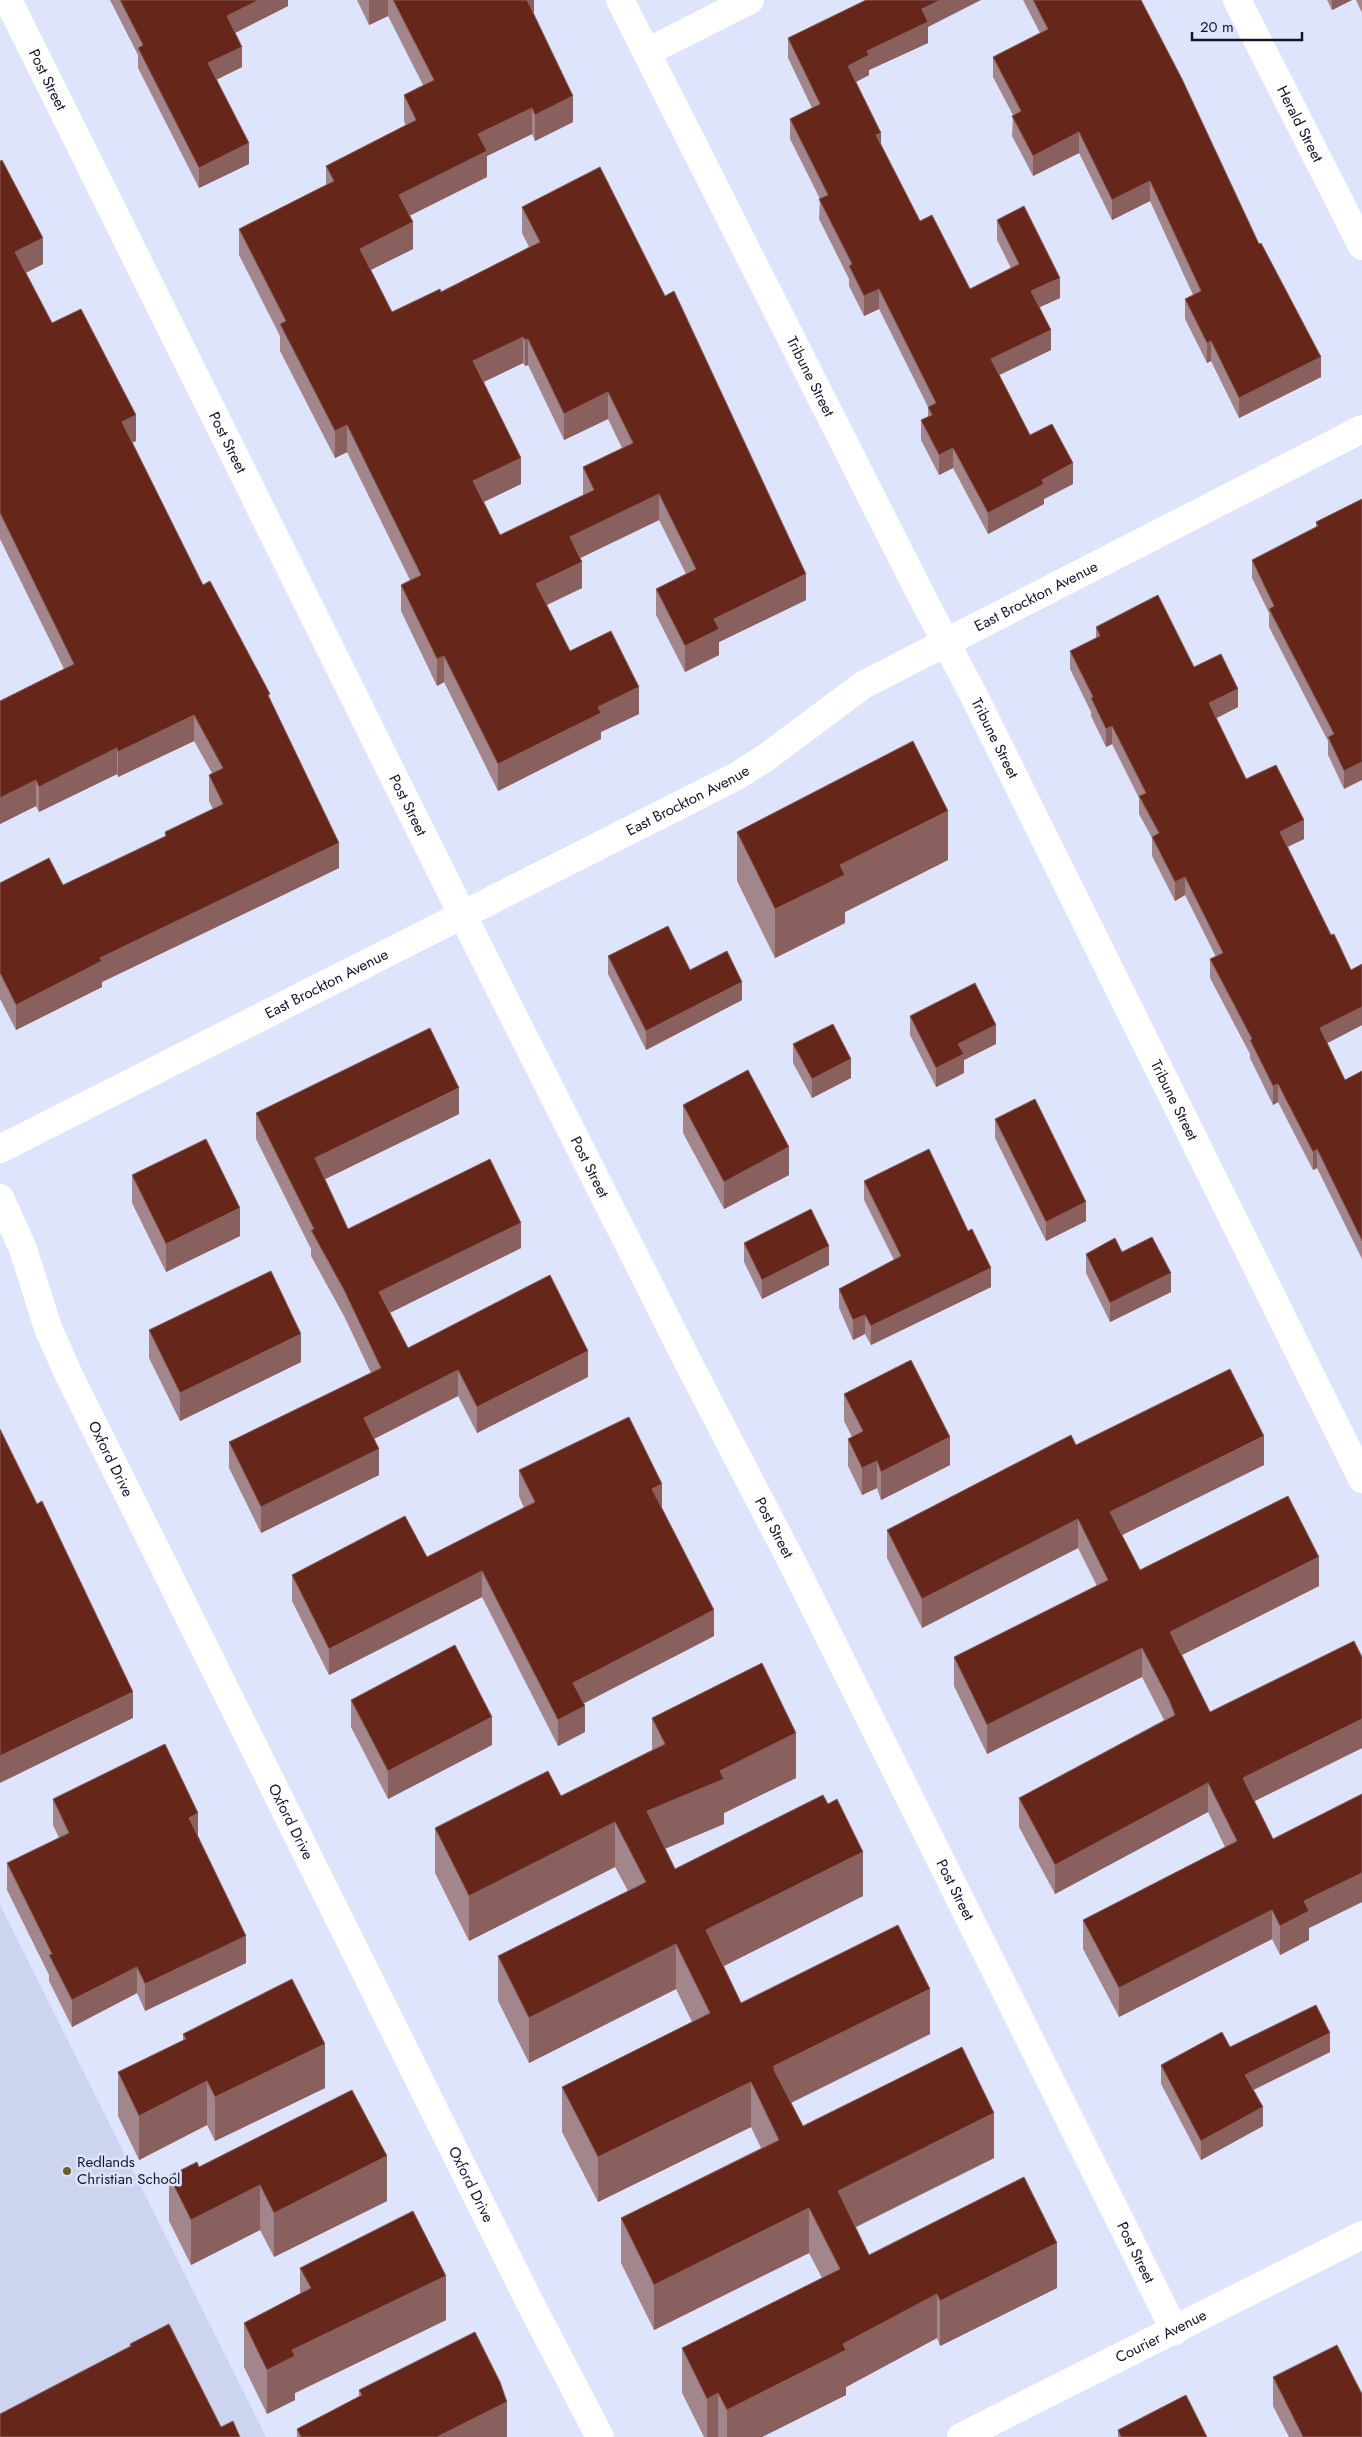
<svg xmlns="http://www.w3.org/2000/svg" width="1362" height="2437" viewBox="0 0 1362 2437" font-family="Jost,sans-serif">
<rect width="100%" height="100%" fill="#dee4fc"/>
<polygon fill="#cdd4ef" points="0,1905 266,2437 0,2437"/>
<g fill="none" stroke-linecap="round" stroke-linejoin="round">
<g stroke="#fff" stroke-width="28">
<path id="s1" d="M 8,0 L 462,914 L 690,1366 L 795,1568 L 1175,2331"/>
<path id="s2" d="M 620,0 L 922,597 L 972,692 L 1362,1479"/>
<path id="s3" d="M 1237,0 L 1362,246"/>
<polyline points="647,52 750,0"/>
<path id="s4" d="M 0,1149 L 735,777 L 764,759 L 863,685 L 1362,429"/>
<path id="s5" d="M 0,1198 L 23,1249 L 48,1328 L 67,1371 L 529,2301 L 600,2437"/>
<path id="s6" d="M 961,2437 L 1362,2235"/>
</g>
</g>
<g fill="#a2868b" fill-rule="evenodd">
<polygon points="110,0 288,0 288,6 235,33 242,67 217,79 249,164 199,188 138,68 138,55"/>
<path d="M 357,0 L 534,0 L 534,14 L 573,122 L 535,141 L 532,134 L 487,156 L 487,177 L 409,216 L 413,249 L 371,270 L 392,312 L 441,292 L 529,247 L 522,233 L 522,207 L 806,600 L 719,642 L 719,655 L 685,672 L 656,615 L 656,589 L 686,574 L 659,520 L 580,558 L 582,588 L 547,605 L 570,651 L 639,714 L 601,732 L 601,739 L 498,791 L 444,682 L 437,686 L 401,611 L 401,585 L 410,580 L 347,452 L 335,458 L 280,351 L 280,336 L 239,255 L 239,229 L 326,185 L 326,166 L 406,126 L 404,121 L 404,95 L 423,85 L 388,16 L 369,25 ZM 523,363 L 525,366 L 528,365 L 564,440 L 608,419 L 622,448 L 583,467 L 583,494 L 584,495 L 500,535 L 484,502 L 521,484 L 484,382 Z"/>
<polygon points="1023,0 1141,0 1321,377 1239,418 1211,361 1207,363 1185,319 1185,299 1193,295 1150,201 1112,220 1079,153 1033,176 1012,136 1013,115 993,77 993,57 1040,33"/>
<polygon points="1327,0 1352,0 1332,10"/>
<polygon points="1356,0 1362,0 1362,13"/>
<polygon points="928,27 928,43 869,70 869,75 856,82 881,145 920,221 970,289 1011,268 997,240 997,220 1060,298 1040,307 1051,350 999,375 1030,435 1073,484 1044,499 1044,504 988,534 953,468 939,475 921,440 921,420 928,417 928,407 879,309 864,316 849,286 849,279 819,219 820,199 790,139 790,119 812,108 788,58 788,38"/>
<polygon points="0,161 43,264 26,273 52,323 136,441 132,442 203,585 270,700 339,868 102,982 102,987 16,1030 0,999 0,883 63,885 165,836 165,832 213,809 209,801 209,775 212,773 194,741 118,777 117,774 39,812 36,806 0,824 64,669 0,539"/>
<polygon points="1362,499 1344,789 1328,755 1328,741 1269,627 1269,613 1252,578 1252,560 1316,528 1316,522"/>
<polygon points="1096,627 1194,667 1238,707 1216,718 1246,779 1304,839 1288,847 1331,935 1351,970 1362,964 1362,1025 1327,1043 1345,1080 1362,1071 1362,1259 1317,1168 1313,1170 1278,1102 1273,1105 1250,1058 1250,1054 1210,978 1210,959 1216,957 1185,895 1175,901 1152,856 1152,838 1139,814 1139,798 1112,744 1106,747 1091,716 1091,712 1070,669 1070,651 1096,638"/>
<polygon points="737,832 948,860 845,912 845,923 775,958 737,881"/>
<polygon points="608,956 690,970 742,1000 646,1050 608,974"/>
<polygon points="910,1016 996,1044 964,1060 964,1073 936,1087 910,1035"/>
<polygon points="793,1044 851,1078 812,1098 793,1063"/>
<polygon points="683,1105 789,1175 724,1209 683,1133"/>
<polygon points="256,1113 459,1114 325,1179 348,1229 521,1248 390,1313 408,1348 588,1377 477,1433 458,1396 374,1439 379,1475 261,1533 229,1468 229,1442 371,1373 344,1316 311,1256 311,1249 256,1139"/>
<polygon points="995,1119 1086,1221 1046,1241 995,1138"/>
<polygon points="132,1175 240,1236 166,1272 132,1203"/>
<polygon points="864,1181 991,1287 871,1345 865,1334 853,1340 839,1308 839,1289 894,1260 864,1200"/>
<polygon points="744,1243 829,1265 762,1299 744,1262"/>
<polygon points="1122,1252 1171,1292 1110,1322 1086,1273 1086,1254"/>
<polygon points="149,1330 301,1362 180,1421 149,1358"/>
<polygon points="844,1394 950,1465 881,1500 877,1488 862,1495 848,1466 848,1439 852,1437 844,1421"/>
<polygon points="1076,1445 1264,1465 1122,1535 1140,1570 1319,1586 1182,1655 1210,1712 1362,1657 1362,1748 1254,1801 1273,1839 1362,1794 1362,1902 1309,1928 1309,1940 1280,1955 1272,1939 1119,2017 1083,1949 1083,1920 1225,1847 1208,1812 1055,1894 1019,1827 1019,1798 1164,1720 1142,1677 987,1754 954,1686 954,1657 1097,1586 1078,1548 922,1628 887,1558 887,1530"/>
<polygon points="519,1470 662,1509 714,1636 584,1703 585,1732 558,1746 482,1597 329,1675 292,1601 292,1575 427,1557 524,1508 519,1496"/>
<polygon points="351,1700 492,1745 388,1799 351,1727"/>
<polygon points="652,1718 796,1778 724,1813 724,1824 665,1849 675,1869 863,1896 724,1966 741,2003 930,2034 791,2103 803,2126 994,2158 855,2227 869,2255 1057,2288 940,2346 937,2338 846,2387 846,2395 762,2437 704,2437 682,2393 682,2348 822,2278 809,2253 654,2330 621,2263 621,2218 761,2148 751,2127 598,2202 562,2132 562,2087 692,2022 676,1989 529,2063 498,2001 498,1956 628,1891 615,1867 469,1941 435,1873 435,1828 561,1796 652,1750"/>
<polygon points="53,1799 198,1837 246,1963 145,2011 137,1993 72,2027 49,1981 49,1975 7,1890 7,1863 59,1838 53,1825"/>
<polygon points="183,2034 325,2088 215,2141 207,2125 139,2160 118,2116 118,2072 183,2040"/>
<polygon points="1230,2047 1330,2052 1253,2090 1263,2126 1201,2160 1161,2084 1161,2065"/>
<polygon points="199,2167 387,2201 274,2257 260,2230 191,2265 169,2221 169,2176"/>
<polygon points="300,2268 446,2320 295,2393 295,2400 267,2414 244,2367 244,2323 300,2294"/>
<polygon points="1273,2377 1362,2437 1289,2437 1273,2406"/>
<polygon points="359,2390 507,2437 297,2437 297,2429 359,2397"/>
<polygon points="1118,2430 1207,2437 1118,2437"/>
</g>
<g fill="#8a605e">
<polygon points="259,0 288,0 288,6 227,37 227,16"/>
<polygon points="369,0 388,0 388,16 369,25"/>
<polygon points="524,0 534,0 534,15"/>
<polygon points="941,0 981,0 928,27 928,43 869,70 869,75 848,86 848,66 922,9"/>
<polygon points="1332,0 1352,0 1332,10"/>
<polygon points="242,47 242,67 208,84 208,63"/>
<polygon points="573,96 573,122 535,141 535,115"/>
<polygon points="532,108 532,134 487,156 487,177 399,221 399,195 478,134"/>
<polygon points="1079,132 1079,153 1033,176 1033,156"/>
<polygon points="881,133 881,153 876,135"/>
<polygon points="249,143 249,164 199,188 199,168"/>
<polygon points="1150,181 1150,201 1112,220 1112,200"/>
<polygon points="413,222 413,249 360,275 360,249"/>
<polygon points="43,238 43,264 15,278 15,252"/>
<polygon points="1060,278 1060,298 1031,311 1031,291"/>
<polygon points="879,289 879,309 864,316 864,296"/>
<polygon points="1051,330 1051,350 991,379 991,359"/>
<polygon points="523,337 523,363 473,387 473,361"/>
<polygon points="528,339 528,365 525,366 525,340"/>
<polygon points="1211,341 1211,361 1207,363 1207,343"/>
<polygon points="1321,357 1321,377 1239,418 1239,398"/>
<polygon points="608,392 608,419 564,440 564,414"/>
<polygon points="136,415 136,441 122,448 122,422"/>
<polygon points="347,425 347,452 335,458 335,431"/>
<polygon points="953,448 953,468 939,475 939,455"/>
<polygon points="521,458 521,484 473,507 473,481"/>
<polygon points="1073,463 1073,484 1044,499 1044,504 988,534 988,513 1042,480"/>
<polygon points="659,494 659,520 570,563 570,537"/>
<polygon points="582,562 582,588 536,610 536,584"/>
<polygon points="806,574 806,600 719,642 719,655 685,672 685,646 714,619"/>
<polygon points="444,656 444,682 437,686 437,659"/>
<polygon points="639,687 639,714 601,732 601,739 498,791 498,764 598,707"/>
<polygon points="1238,689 1238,707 1209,722 1209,703"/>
<polygon points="194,715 194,741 118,777 118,752"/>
<polygon points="1112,726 1112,744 1106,747 1106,729"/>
<polygon points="117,748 117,774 39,812 39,787"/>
<polygon points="1362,762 1362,780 1344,789 1344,771"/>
<polygon points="36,780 36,806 0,824 0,798"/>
<polygon points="948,811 948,860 845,912 845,923 775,958 775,909 840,865"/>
<polygon points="1304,820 1304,839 1280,850 1280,832"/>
<polygon points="339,843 339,868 102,982 102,987 16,1030 16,1005 100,958"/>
<polygon points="1185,877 1185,895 1175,901 1175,882"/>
<polygon points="742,982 742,1000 646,1050 646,1031"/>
<polygon points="1362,1007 1362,1025 1320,1047 1320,1028"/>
<polygon points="996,1025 996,1044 964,1060 964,1073 936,1087 936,1068 958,1044"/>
<polygon points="851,1059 851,1078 812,1098 812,1079"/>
<polygon points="1278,1084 1278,1102 1273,1105 1273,1086"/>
<polygon points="459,1088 459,1114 315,1184 315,1158"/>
<polygon points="789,1147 789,1175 724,1209 724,1182"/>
<polygon points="1317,1149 1317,1168 1313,1170 1313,1152"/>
<polygon points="1086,1202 1086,1221 1046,1241 1046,1222"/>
<polygon points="240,1208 240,1236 166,1272 166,1244"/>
<polygon points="521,1223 521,1248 379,1318 379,1292"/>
<polygon points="829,1246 829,1265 762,1299 762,1280"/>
<polygon points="991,1268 991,1287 871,1345 871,1326"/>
<polygon points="1171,1273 1171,1292 1110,1322 1110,1303"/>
<polygon points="865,1315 865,1334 853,1340 853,1320"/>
<polygon points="301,1334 301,1362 180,1421 180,1393"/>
<polygon points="588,1351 588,1377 477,1433 477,1407"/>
<polygon points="458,1370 458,1396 364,1444 364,1418"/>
<polygon points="1264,1436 1264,1465 1110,1541 1110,1512"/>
<polygon points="950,1437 950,1465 881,1500 881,1472"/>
<polygon points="379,1449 379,1475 261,1533 261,1507"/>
<polygon points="877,1461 877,1488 862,1495 862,1468"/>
<polygon points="662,1484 662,1510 652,1489"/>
<polygon points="1078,1519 1078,1548 922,1628 922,1599"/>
<polygon points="1319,1557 1319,1586 1170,1661 1170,1632"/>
<polygon points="482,1571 482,1597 329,1675 329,1649"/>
<polygon points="714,1610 714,1636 573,1709 573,1683"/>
<polygon points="1142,1648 1142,1677 987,1754 987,1725"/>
<polygon points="133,1692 133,1718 0,1783 0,1756"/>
<polygon points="585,1706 585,1732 558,1746 558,1720"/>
<polygon points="492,1717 492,1745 388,1799 388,1771"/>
<polygon points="1362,1719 1362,1748 1243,1807 1243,1778"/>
<polygon points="796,1733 796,1778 724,1813 724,1824 647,1856 647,1811 720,1771"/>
<polygon points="1208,1783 1208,1812 1055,1894 1055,1865"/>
<polygon points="198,1813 198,1840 189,1818"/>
<polygon points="615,1822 615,1867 469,1941 469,1896"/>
<polygon points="863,1852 863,1896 706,1975 706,1930"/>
<polygon points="1362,1873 1362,1902 1309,1928 1309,1940 1280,1955 1280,1926 1304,1901"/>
<polygon points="1272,1910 1272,1939 1119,2017 1119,1988"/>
<polygon points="246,1936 246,1963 145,2011 145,1984"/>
<polygon points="676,1944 676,1989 529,2063 529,2018"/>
<polygon points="137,1967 137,1993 72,2027 72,2000"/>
<polygon points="930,1989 930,2034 774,2111 774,2066"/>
<polygon points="1330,2033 1330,2052 1245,2094 1245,2075"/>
<polygon points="325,2044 325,2088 215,2141 215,2097"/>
<polygon points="207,2081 207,2125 139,2160 139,2116"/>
<polygon points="751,2082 751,2127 598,2202 598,2157"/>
<polygon points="1263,2107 1263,2126 1201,2160 1201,2141"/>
<polygon points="994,2113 994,2158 838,2236 838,2191"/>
<polygon points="387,2156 387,2201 274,2257 274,2213"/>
<polygon points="260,2185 260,2230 191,2265 191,2220"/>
<polygon points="809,2208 809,2253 654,2330 654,2285"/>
<polygon points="1057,2243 1057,2288 940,2346 940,2301"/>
<polygon points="446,2276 446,2320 295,2393 295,2400 267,2414 267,2370 292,2350"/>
<polygon points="937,2294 937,2338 846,2387 846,2395 762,2437 727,2437 727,2410 843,2344"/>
<polygon points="718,2393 718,2437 707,2437 707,2399"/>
<polygon points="507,2402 507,2437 437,2437"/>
</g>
<g fill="#66271a" stroke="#8a605e" fill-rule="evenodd">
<polygon points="120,0 259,0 227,16 242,47 208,63 249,143 199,168 138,48 143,45"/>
<path d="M 393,0 L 527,0 L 573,96 L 535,115 L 532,108 L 478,134 L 487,151 L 399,195 L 413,222 L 360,249 L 392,312 L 440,289 L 441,292 L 540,242 L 522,207 L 600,167 L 665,296 L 674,291 L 806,574 L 714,619 L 719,629 L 685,646 L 656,589 L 696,569 L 659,494 L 570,537 L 582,562 L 536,584 L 570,651 L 611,631 L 639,687 L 598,707 L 601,713 L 498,764 L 444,656 L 437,659 L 401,585 L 421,575 L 347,425 L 335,431 L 280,324 L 286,321 L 239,229 L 334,181 L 326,166 L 416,120 L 404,95 L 434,80 ZM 523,337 L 525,340 L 528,339 L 564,414 L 608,392 L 633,443 L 583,467 L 594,490 L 500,535 L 473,481 L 521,458 L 473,361 Z"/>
<polygon points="866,0 941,0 922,9 928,22 867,51 869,55 848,66 881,133 876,135 920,221 932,215 970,289 1019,264 997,220 1024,206 1060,278 1031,291 1051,330 991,359 1030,435 1052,424 1073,463 1042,480 1044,484 988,513 953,448 939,455 921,420 932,415 928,407 936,403 879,289 864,296 849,266 852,264 819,199 828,195 790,119 820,104 788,38"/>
<polygon points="1033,0 1141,0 1182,79 1259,244 1261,243 1321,357 1239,398 1211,341 1207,343 1185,299 1201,291 1150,181 1112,200 1079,132 1033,156 1012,116 1021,111 993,57 1048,29"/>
<polygon points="2,160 43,238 15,252 52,323 81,309 136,415 122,422 203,585 210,581 270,694 268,695 339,843 100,958 102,961 16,1005 0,973 0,883 49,858 63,885 166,836 165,832 223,804 209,775 223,768 194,715 118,752 117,748 39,787 36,780 0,798 0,701 74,664 0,513 0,161"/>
<polygon points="1362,499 1362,762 1344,771 1328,737 1334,734 1269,609 1274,606 1252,560 1318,526 1316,522"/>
<polygon points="1158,595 1194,667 1221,654 1238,689 1209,703 1246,779 1276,765 1304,820 1280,832 1331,935 1334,934 1351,970 1362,964 1362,1007 1320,1028 1345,1080 1362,1071 1362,1241 1317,1149 1313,1152 1278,1084 1273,1086 1250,1040 1252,1039 1210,959 1223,953 1185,877 1175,882 1152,837 1159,833 1139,796 1146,793 1112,726 1106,729 1091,698 1093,697 1070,651 1100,636 1096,627"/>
<polygon points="913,741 948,811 840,865 845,875 775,909 737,832"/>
<polygon points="668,926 690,970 727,951 742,982 646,1031 608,956"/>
<polygon points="975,983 996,1025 958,1044 964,1054 936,1068 910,1016"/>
<polygon points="833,1024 851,1059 812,1079 793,1044"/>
<polygon points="430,1028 459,1088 315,1158 348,1229 490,1159 521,1223 379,1292 408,1348 550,1275 588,1351 477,1407 458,1370 364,1418 379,1449 261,1507 229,1442 381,1368 344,1290 311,1230 314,1229 256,1113"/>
<polygon points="748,1070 789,1147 724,1182 683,1105"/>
<polygon points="1035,1099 1086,1202 1046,1222 995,1119"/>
<polygon points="206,1139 240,1208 166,1244 132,1175"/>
<polygon points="929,1149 968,1231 972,1229 991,1268 871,1326 865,1315 853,1320 839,1289 901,1256 864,1181"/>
<polygon points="811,1209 829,1246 762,1280 744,1243"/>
<polygon points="1152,1237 1171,1273 1110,1303 1086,1254 1115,1238 1122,1252"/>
<polygon points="271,1271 301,1334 180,1393 149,1330"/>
<polygon points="911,1360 950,1437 881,1472 877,1461 862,1468 848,1439 863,1431 844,1394"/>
<polygon points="1230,1369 1264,1436 1110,1512 1140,1570 1288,1496 1319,1557 1170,1632 1210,1712 1354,1641 1362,1657 1362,1719 1243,1778 1273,1839 1362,1794 1362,1873 1304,1901 1309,1911 1280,1926 1272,1910 1119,1988 1083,1920 1237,1841 1208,1783 1055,1865 1019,1798 1175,1715 1169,1700 1142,1648 987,1725 954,1657 1108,1580 1078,1519 922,1599 887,1530 1071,1435 1076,1445"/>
<polygon points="629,1417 662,1484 652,1489 714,1610 573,1683 585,1706 558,1720 482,1571 329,1649 292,1575 405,1516 427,1557 535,1502 519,1470"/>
<polygon points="0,1429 37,1504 42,1501 133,1692 0,1756"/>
<polygon points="455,1645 492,1717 388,1771 351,1700"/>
<polygon points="762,1663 796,1733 720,1771 724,1779 647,1811 675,1869 823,1795 828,1804 837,1799 863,1852 706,1930 741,2003 898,1925 930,1989 774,2066 774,2070 803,2126 962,2047 994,2113 838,2191 869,2255 1024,2177 1057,2243 940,2301 937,2294 843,2344 846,2350 727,2410 718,2393 707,2399 682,2348 840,2269 809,2208 654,2285 621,2218 779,2140 751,2082 598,2157 562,2087 710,2013 676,1944 529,2018 498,1956 646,1882 615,1822 469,1896 435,1828 548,1771 561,1796 665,1744 652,1718"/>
<polygon points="165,1744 198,1813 189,1818 246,1936 145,1984 137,1967 72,2000 49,1955 52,1954 7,1863 69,1833 53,1799"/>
<polygon points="292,1979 325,2044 215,2097 207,2081 139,2116 118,2072 186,2039 183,2034"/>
<polygon points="1316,2005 1330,2033 1245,2075 1263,2107 1201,2141 1161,2065 1222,2032 1230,2047"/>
<polygon points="352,2090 387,2156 274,2213 260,2185 191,2220 169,2176 197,2162 199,2167"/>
<polygon points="413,2211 446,2276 292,2350 295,2356 267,2370 244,2323 311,2288 300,2268"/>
<polygon points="169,2324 221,2427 233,2421 240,2437 0,2437 0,2414 131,2346 130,2344"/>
<polygon points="475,2332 500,2382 507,2402 437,2437 301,2437 297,2429 362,2395 359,2390"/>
<polygon points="1337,2345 1362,2394 1362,2437 1303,2437 1273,2377"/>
<polygon points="1186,2395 1207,2437 1121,2437 1118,2430"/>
</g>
<circle fill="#6c5e2b" stroke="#dee4fc" stroke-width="2" cx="67" cy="2171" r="5"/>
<g text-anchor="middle" stroke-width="5" stroke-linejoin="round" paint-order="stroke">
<g font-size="15" fill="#12162a" stroke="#dee4fc">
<text dy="5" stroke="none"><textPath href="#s1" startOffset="89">Post Street</textPath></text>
<text dy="5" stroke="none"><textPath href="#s3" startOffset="139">Herald Street</textPath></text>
<text dy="5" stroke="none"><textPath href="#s2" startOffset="422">Tribune Street</textPath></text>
<text dy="5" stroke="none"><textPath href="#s1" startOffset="494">Post Street</textPath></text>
<text dy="5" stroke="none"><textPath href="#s4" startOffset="1176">East Brockton Avenue</textPath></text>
<text dy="5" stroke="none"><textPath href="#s2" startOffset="828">Tribune Street</textPath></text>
<text dy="5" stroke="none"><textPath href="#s4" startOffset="771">East Brockton Avenue</textPath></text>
<text dy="5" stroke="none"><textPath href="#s1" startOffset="899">Post Street</textPath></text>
<text dy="5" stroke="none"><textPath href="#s4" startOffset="366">East Brockton Avenue</textPath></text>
<text dy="5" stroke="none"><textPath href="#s2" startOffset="1232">Tribune Street</textPath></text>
<text dy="5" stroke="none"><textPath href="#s1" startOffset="1304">Post Street</textPath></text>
<text dy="5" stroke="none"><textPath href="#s5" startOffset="284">Oxford Drive</textPath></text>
<text dy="5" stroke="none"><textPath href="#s1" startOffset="1709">Post Street</textPath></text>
<text dy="5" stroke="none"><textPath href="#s5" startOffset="689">Oxford Drive</textPath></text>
<text dy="5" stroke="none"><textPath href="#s1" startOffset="2114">Post Street</textPath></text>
<text dy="5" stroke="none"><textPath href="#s5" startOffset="1094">Oxford Drive</textPath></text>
<text dy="5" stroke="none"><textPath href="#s1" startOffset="2519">Post Street</textPath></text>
<text dy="5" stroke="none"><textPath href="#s6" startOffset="224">Courier Avenue</textPath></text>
</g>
<g font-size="15" fill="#12162a" stroke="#dee4fc" text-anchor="start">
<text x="77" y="2167">Redlands<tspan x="77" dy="17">Christian School</tspan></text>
</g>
</g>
<path d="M1192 32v8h110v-8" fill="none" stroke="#12162a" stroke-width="2.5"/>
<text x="1200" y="32" font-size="15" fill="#12162a" stroke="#dee4fc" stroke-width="4" paint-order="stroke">20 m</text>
</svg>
